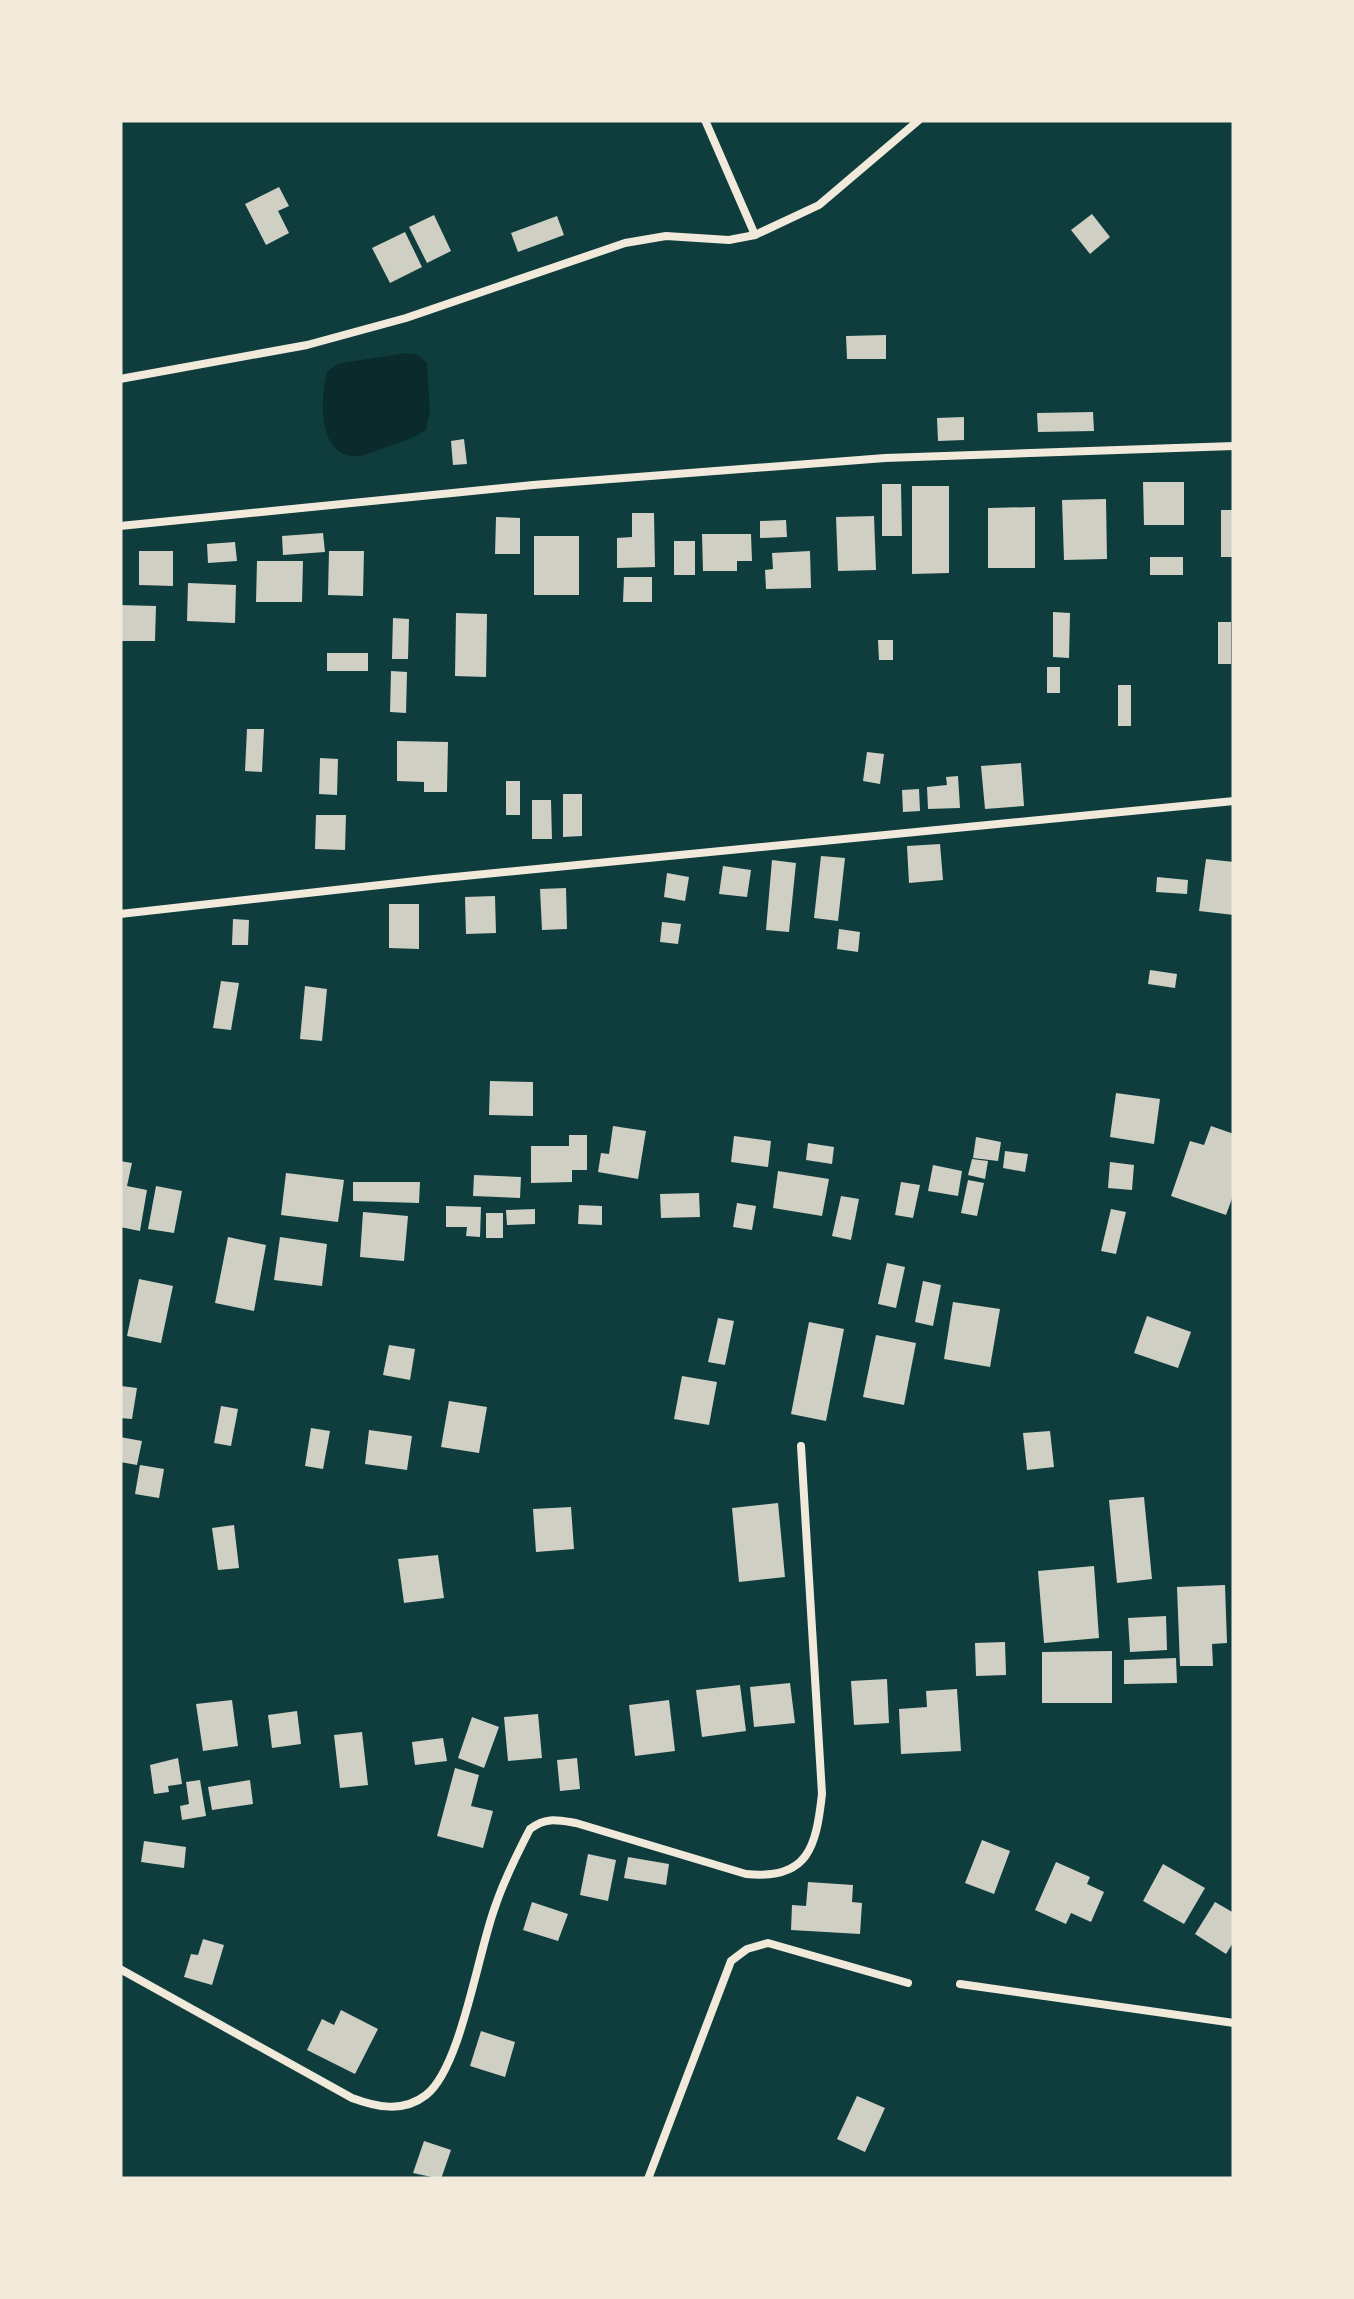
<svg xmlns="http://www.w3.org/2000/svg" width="1354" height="2299" viewBox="0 0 1354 2299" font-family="'Open Sans',sans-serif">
<rect width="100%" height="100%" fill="#0f3d3e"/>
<path fill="#0a2a2b" d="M 405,353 L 418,355 L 427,363 L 430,411 L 426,430 C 414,438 402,442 389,446 C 375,451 357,461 343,454 C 318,442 321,394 327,372 L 337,364 Z"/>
<g fill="#cfcfc3">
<polygon points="279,187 289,206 278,211 289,233 266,245 245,204"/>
<polygon points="1092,214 1110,237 1090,254 1071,230"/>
<polygon points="434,215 451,251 427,263 409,227"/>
<polygon points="557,216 564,235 518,252 511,233"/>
<polygon points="405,232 422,267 390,283 372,248"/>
<polygon points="886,335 886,359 847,359 846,336"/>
<polygon points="1093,412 1094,431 1038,432 1037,413"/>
<polygon points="964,417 964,440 938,441 937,418"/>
<polygon points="464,439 467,464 453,465 451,441"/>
<polygon points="1143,482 1184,482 1184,525 1144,525"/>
<polygon points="882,484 901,484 902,536 882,536"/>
<polygon points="912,486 949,486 949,573 912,574"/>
<polygon points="1106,499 1107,559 1064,560 1062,500"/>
<polygon points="1035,507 1035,568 988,568 988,508"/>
<rect x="1221" y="510" width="13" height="47"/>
<polygon points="632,513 654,513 655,567 617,568 617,538 632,537"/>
<polygon points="874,516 876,570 838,571 836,517"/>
<polygon points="496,517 520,518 520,554 495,554"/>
<polygon points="786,520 787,537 760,538 760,521"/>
<polygon points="323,533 325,552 283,555 282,536"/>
<polygon points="702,534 751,534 752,561 737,561 737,571 703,571"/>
<rect x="534" y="536" width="45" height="59"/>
<rect x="674" y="541" width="21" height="34"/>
<polygon points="235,542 237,561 208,563 207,544"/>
<polygon points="139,551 173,551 173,586 139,585"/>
<polygon points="329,551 364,551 363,596 328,595"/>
<polygon points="810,551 811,588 766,589 765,570 773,569 772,553"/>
<rect x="1150" y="557" width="33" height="18"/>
<polygon points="257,561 303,561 302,602 256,602"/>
<polygon points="624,577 652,577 652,602 623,602"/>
<polygon points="188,583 236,585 235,623 187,621"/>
<polygon points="120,605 156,606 155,641 120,641"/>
<polygon points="1053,612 1070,613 1069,658 1053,657"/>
<polygon points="456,613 487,614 486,677 455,676"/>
<polygon points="393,618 409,619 408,659 392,659"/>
<rect x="1218" y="622" width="13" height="42"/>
<polygon points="878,640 893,640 893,660 879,660"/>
<rect x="327" y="653" width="41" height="18"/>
<rect x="1047" y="667" width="13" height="26"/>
<polygon points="391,671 407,672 406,713 390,712"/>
<rect x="1118" y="685" width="13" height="41"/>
<polygon points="247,729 264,729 262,772 245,771"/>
<polygon points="397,741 448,742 447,792 424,792 424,782 397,781"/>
<polygon points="867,752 884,754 880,784 863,781"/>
<polygon points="320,758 338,759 337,795 319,794"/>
<polygon points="1021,763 1024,806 985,809 981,766"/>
<polygon points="958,776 960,808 928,809 927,787 947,785 946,777"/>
<rect x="506" y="781" width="14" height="34"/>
<polygon points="919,789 920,811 903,812 902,790"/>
<polygon points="563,794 582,794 582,836 563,837"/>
<polygon points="532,800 551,800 552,839 532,839"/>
<polygon points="316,815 346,815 345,850 315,849"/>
<polygon points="940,844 943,880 909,883 907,846"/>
<polygon points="821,856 845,858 838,921 814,918"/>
<polygon points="1206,859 1234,862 1234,915 1199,911"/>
<polygon points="772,860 796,863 789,932 766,930"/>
<polygon points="723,866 751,870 747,897 719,894"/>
<polygon points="667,873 689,877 685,901 664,897"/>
<polygon points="1157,877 1188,880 1187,894 1156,892"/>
<polygon points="566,888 567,929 542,930 540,889"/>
<polygon points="495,896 496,933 466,934 465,897"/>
<polygon points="389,904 419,904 419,949 389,948"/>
<polygon points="233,919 249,920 248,945 232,945"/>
<polygon points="662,922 681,924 678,944 660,942"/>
<polygon points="839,929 860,932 858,952 837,949"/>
<polygon points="1150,970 1177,974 1175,988 1148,984"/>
<polygon points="221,981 239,983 231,1030 213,1028"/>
<polygon points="305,986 327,989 322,1041 300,1039"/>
<polygon points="490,1081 533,1082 533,1116 489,1115"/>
<polygon points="1116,1093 1160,1099 1154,1144 1110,1137"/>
<polygon points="613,1126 646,1131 638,1179 598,1172 601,1153 609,1154"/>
<polygon points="1211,1126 1234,1134 1234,1193 1226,1215 1171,1196 1190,1141 1204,1145"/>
<polygon points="569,1135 587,1135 587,1170 572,1170 572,1182 531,1183 531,1146 569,1146"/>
<polygon points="734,1136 771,1141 768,1167 731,1162"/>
<polygon points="976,1137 1001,1142 998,1161 973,1158"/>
<polygon points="808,1143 834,1147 832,1164 806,1160"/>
<polygon points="1005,1151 1028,1154 1025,1172 1003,1168"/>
<polygon points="972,1159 988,1161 985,1179 968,1175"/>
<polygon points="120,1161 132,1163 127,1186 147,1190 140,1231 120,1227"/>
<polygon points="1110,1162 1134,1165 1132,1190 1108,1188"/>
<polygon points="933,1165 962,1171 958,1196 928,1191"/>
<polygon points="778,1171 829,1179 822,1216 773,1208"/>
<polygon points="286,1173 344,1180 338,1222 281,1215"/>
<polygon points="474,1175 521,1177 520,1198 473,1196"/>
<polygon points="968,1180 984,1183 977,1216 961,1213"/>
<polygon points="353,1182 420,1182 419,1203 353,1201"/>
<polygon points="901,1182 920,1185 913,1218 895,1215"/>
<polygon points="156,1186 182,1191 174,1233 148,1229"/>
<polygon points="699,1193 700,1217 661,1218 660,1194"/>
<polygon points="841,1196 859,1199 851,1240 832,1236"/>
<polygon points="737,1203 756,1206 752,1230 733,1227"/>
<polygon points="579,1205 602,1206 602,1225 578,1224"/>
<polygon points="446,1206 481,1207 480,1237 466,1236 467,1227 446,1227"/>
<polygon points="535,1209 535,1224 507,1225 506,1210"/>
<polygon points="1111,1209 1126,1212 1116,1254 1101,1251"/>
<polygon points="363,1212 408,1216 404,1261 360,1257"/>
<rect x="486" y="1213" width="17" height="25"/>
<polygon points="228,1237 266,1245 254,1311 215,1303"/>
<polygon points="280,1237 327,1244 322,1286 274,1280"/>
<polygon points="887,1263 905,1267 896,1308 878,1304"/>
<polygon points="139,1279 173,1286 161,1343 127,1336"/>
<polygon points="923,1281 941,1285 933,1326 915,1322"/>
<polygon points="953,1302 1000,1309 990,1367 944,1359"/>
<polygon points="1147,1316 1191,1332 1178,1368 1134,1353"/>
<polygon points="718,1318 734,1321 725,1365 708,1362"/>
<polygon points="809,1322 844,1329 826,1421 791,1414"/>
<polygon points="876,1335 916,1343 904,1405 863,1397"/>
<polygon points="389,1345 415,1349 410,1380 383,1375"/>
<polygon points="682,1376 717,1382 709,1425 674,1419"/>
<polygon points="121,1386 137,1388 132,1419 120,1418"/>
<polygon points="449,1401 487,1407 479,1453 441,1447"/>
<polygon points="221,1406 238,1409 231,1446 214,1443"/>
<polygon points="311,1428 330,1431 323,1469 305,1466"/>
<polygon points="369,1430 412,1436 407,1470 365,1464"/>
<polygon points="1050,1431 1054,1467 1027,1470 1023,1433"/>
<polygon points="120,1437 142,1441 137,1465 120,1462"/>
<polygon points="140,1465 164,1469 159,1498 135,1494"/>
<polygon points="1144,1497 1152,1579 1117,1583 1109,1500"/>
<polygon points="778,1503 785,1577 739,1582 732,1508"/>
<polygon points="571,1507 574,1549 536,1552 533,1509"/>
<polygon points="234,1525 239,1568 218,1570 212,1528"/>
<polygon points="438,1555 444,1598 404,1603 398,1559"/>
<polygon points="1094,1566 1099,1638 1044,1643 1038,1571"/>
<polygon points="1225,1585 1227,1643 1212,1644 1213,1666 1180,1666 1177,1587"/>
<polygon points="1166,1616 1167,1650 1130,1652 1128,1618"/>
<polygon points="1005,1642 1006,1675 976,1676 975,1643"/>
<polygon points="1112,1651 1112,1703 1042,1703 1042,1652"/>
<polygon points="1176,1658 1177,1683 1124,1684 1124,1660"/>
<polygon points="887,1679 889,1723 854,1725 851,1681"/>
<polygon points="790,1683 795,1723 754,1727 750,1687"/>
<polygon points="740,1685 746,1731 702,1737 696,1690"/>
<polygon points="957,1689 961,1751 901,1754 899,1709 927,1707 926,1691"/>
<polygon points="232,1700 238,1746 203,1751 196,1704"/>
<polygon points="669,1700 675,1751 635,1756 629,1705"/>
<polygon points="297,1711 301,1744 272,1748 268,1715"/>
<polygon points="538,1714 542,1758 508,1761 504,1717"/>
<polygon points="472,1717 499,1727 484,1768 458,1758"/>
<polygon points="362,1732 368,1785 340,1788 334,1735"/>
<polygon points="443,1738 447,1761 415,1765 412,1742"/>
<polygon points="178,1758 182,1784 168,1786 169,1792 154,1794 150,1765"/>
<polygon points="577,1758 580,1789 560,1791 557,1760"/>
<polygon points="455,1768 479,1775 471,1806 493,1811 483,1848 437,1836"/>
<polygon points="200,1780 206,1816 182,1820 180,1806 189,1804 186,1782"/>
<polygon points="250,1780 253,1804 212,1810 208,1787"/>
<polygon points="982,1840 1010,1851 994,1894 965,1883"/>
<polygon points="144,1841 186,1847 184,1868 141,1862"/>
<polygon points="588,1854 616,1860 608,1901 580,1895"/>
<polygon points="628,1857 669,1864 666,1885 624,1878"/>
<polygon points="1056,1862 1090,1877 1087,1884 1104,1892 1091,1922 1071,1913 1066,1924 1035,1910"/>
<polygon points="1163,1864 1205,1888 1184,1924 1143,1901"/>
<polygon points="808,1882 853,1885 852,1902 862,1903 860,1934 791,1930 792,1905 806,1906"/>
<polygon points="532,1902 568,1914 558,1941 523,1930"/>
<polygon points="1215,1902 1234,1913 1234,1941 1226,1954 1195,1934"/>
<polygon points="203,1939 224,1945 212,1985 184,1977 191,1954 198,1955"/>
<polygon points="341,2010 378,2029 355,2074 307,2050 322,2019 334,2025"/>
<polygon points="481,2031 515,2042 505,2077 470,2066"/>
<polygon points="857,2096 885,2108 865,2152 837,2139"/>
<polygon points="424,2141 451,2150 441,2179 413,2173"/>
</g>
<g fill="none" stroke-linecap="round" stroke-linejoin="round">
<g stroke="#f1e9da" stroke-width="8">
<polyline points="705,120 755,235"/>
<polyline points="120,379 307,345 406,318 625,243 666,236 729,240 755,235 819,205 919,120"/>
<polyline points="120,526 533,485 885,458 1234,446"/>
<polyline points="120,914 434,879 1234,801"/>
<path d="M 120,1969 L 352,2098 C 376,2107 403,2113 426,2095 C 461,2068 478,1952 495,1907 C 504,1880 517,1854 530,1829 C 546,1817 557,1820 576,1823 L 746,1874 C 808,1880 816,1848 822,1794 L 801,1446"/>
<polyline points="960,1984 1234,2023"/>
<polyline points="648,2179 731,1961 747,1949 768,1943 908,1983"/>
</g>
</g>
<rect width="1354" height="2299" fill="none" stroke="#f1e9da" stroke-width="245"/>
</svg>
